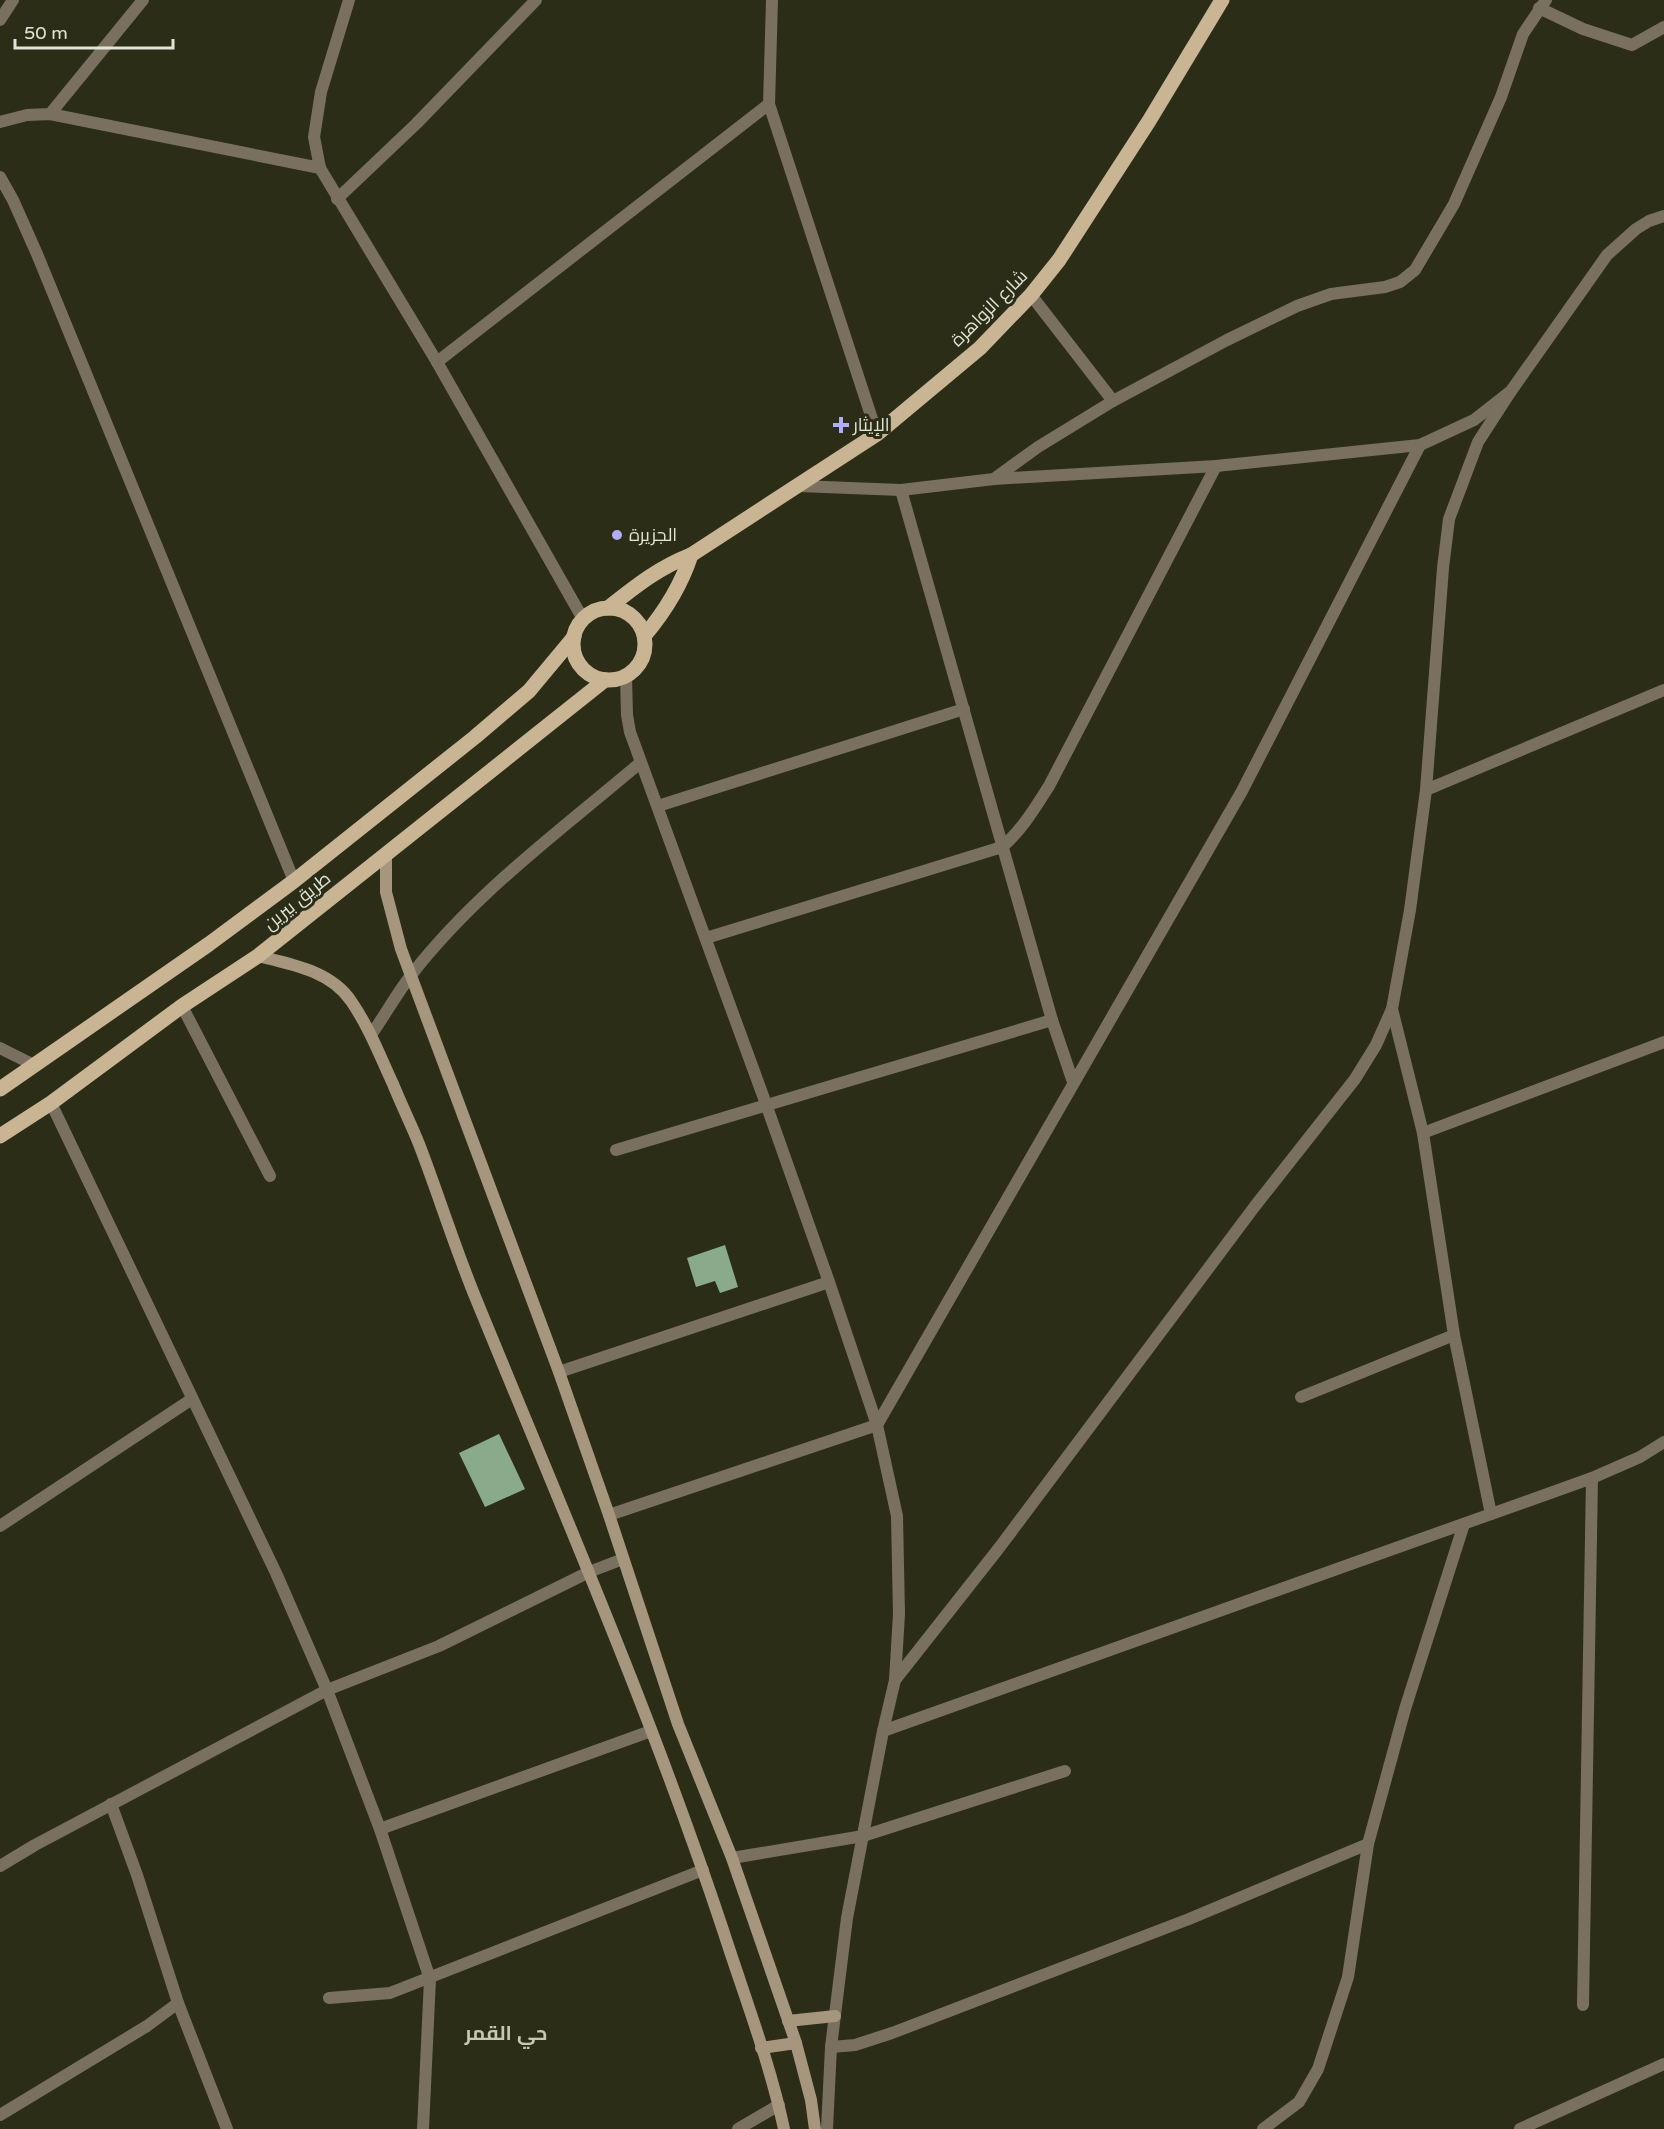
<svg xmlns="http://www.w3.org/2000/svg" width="1664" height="2129" viewBox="0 0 1664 2129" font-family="'Varela Round',Cairo,sans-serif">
<rect width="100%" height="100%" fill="#2b2d17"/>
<g fill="#89ab8c">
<polygon points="725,1245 738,1287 720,1293 715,1281 696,1287 687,1258"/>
<polygon points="499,1434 525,1489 485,1507 459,1453"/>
</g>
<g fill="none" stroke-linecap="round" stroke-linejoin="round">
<g stroke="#7a7060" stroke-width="12">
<polyline points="349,0 321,92 314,137 320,168 437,362 583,619"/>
<polyline points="772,0 769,104 877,434"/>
<polyline points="1539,8 1583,29 1632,45 1664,27"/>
<polyline points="0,20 13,0"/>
<polyline points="50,114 143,0"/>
<polyline points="0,122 27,115 50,114 320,168"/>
<polyline points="0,177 13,200 37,254 294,881"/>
<polyline points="337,199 416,124 536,0"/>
<polyline points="1031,295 1113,401"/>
<polyline points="437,362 769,104"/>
<polyline points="995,478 1038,447 1113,401 1227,340 1297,306 1331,294 1385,287 1400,282 1415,270 1454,204 1501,97 1523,34 1546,0"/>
<polyline points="799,486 901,490 994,479 1216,466 1420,445 1474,420 1511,391 1607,255 1636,229 1649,221 1664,216"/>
<polyline points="901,490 1052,1020 1073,1082"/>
<polyline points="626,676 627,715 630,732 766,1104 829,1282 877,1425 897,1516 899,1614 895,1680 883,1731 847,1918 831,2047 827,2129"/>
<polyline points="1426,790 1664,690"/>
<polyline points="658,806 964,709"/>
<path d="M 706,938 L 1002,847 C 1022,830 1035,808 1049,786 L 1216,466"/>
<polyline points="182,1006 270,1176"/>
<polyline points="1392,1009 1423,1133 1454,1335 1491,1514"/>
<path d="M 371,1035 C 385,1015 397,993 412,974 C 476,892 561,830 640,763"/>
<polyline points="0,1048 34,1065"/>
<polyline points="51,1103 276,1573 327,1690 380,1829 430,1979 423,2129"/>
<polyline points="1423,1133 1664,1042"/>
<polyline points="616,1150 1052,1020"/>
<polyline points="559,1372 829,1282"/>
<polyline points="1301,1397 1454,1335"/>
<polyline points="609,1515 877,1425 1242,791 1420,445"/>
<polyline points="0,1526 192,1399"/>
<polyline points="895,1680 999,1548 1255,1206 1355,1079 1376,1045 1392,1009 1410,910 1426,790 1443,568 1449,519 1478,442 1511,391"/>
<polyline points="883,1731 1592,1478 1640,1457 1664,1442"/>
<polyline points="111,1804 137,1875 178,2003 227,2129"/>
<polyline points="380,1829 651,1731"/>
<polyline points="732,1858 863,1836 1065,1771"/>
<polyline points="0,1866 35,1845 327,1690 439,1646 589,1572 623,1559"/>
<polyline points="329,1998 390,1993 703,1870"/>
<polyline points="1583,2005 1592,1478"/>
<polyline points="831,2047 855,2045 892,2033 1189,1919 1368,1844"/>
<polyline points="0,2115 147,2026 178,2003"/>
<polyline points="738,2129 779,2105"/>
<polyline points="1263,2129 1299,2102 1318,2069 1348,1977 1368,1844 1405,1709 1464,1524"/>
<polyline points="1520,2129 1664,2064"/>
</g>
<g stroke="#a7967e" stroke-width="12">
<polyline points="386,855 386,892 401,949 559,1372 609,1515 678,1724 732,1858 796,2043 811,2100 815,2129"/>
<path d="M 258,956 C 291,964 331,971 351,1001 C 369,1027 380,1056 393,1084 C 401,1104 411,1124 419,1144 C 439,1196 455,1248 476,1299 C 562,1509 653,1718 724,1933 C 745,1998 770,2063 784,2129"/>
<polyline points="788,2021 835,2016"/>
<polyline points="761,2048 796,2043"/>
</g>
<g stroke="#c9b494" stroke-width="15">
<path d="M 608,608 C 636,586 658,568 691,555 L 877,434 L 980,348 L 1031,295 L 1059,260 L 1149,121 L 1222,0"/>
<circle cx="609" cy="644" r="36"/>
<path d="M 645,635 C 666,610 681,586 691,555"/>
<polyline points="0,1089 209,944 294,881 475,737 529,691 574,637"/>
<polyline points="0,1136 51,1103 182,1006 258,956 605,680"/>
</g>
</g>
<g fill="#b2adf9" stroke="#2b2d17" stroke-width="2">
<path d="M838 416h6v6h6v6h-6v6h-6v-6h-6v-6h6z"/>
<circle cx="617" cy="535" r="6"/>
</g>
<g text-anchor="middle" stroke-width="6" stroke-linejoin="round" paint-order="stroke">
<g font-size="18" fill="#e2e4d6" stroke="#2b2d17">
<text transform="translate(989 308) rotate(-45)" y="6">شارع الزواهرة</text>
<text transform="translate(297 901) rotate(-39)" y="6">طريق بيرين</text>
</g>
<g font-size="18" fill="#e2e4d6" stroke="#2b2d17" text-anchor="start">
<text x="853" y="431">الإيثار</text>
<text x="629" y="541">الجزيرة</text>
</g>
<g font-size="20" font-weight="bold" fill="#c6c9ae" stroke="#2b2d17">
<text x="506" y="2040">حي القمر</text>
</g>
</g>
<path d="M15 39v9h158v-9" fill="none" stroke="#e2e4d6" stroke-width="3"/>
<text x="24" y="39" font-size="18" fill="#e2e4d6" stroke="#2b2d17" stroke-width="4.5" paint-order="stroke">50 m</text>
</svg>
